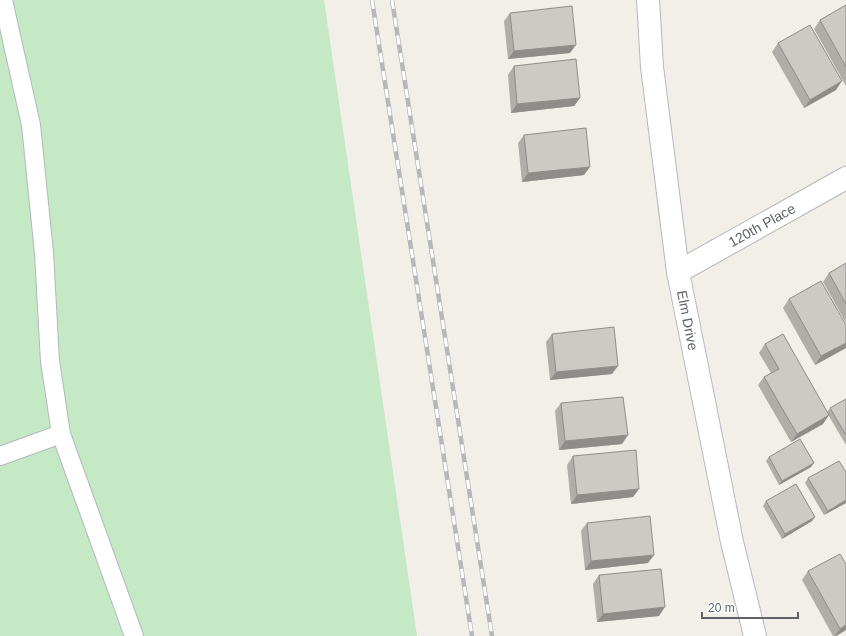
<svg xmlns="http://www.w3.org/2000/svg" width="846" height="636" viewBox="0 0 846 636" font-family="Arial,sans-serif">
<rect width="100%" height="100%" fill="#f1efe8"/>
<polygon fill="#c5e8c5" points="0,0 324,0 417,636 0,636"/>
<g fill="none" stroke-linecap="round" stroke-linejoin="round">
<g stroke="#b5b8bc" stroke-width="20">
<g id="lane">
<polyline points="3,0 31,125 44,253 50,361 61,434 134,636"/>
<polyline points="0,456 61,434"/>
</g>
</g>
<g stroke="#b5b8bc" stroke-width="24">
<g id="street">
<path id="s1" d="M 648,0 L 652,67 L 678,272 L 732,542 L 755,636"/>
<path id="s2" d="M 678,272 L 846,178"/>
</g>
</g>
<use href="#lane" stroke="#fff" stroke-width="18"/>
<use href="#street" stroke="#fff" stroke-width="22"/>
<g stroke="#b6b7b8" stroke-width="4.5">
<g id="rail">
<polyline points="372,0 472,636"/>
<polyline points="392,0 492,636"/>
</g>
</g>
<use href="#rail" stroke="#fff" stroke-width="3" stroke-dasharray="9" stroke-linecap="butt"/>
</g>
<g fill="#afaea9">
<polygon points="846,5 846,86 814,29 820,20"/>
<polygon points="510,13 570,53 508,59 504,21"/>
<polygon points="778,43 836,90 804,108 772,52"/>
<polygon points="514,66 580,98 574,106 511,113 508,75"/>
<polygon points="524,135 584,175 522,182 518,143"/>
<polygon points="846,263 846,323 823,282 829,273"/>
<polygon points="789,299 846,325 846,348 815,365 783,308"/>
<polygon points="552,334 612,374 550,380 546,342"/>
<polygon points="765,344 823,424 791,442 758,385 764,377 771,373 759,353"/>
<polygon points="846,399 846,445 827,413 830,408"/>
<polygon points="561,403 622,444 559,450 555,411"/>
<polygon points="573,456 639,489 633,497 571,504 567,465"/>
<polygon points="769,457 811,467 779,485 766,461"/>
<polygon points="846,472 846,503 824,515 805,483 808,478"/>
<polygon points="766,501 815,517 812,521 782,539 763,506"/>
<polygon points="587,523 648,563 585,570 581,531"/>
<polygon points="808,571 846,630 836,636 833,636 802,580"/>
<polygon points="599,575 659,616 597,622 593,584"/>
</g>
<g fill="#8f8d8a">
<polygon points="576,45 570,53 508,59 514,51"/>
<polygon points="842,81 836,90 804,108 810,100"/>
<polygon points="580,98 574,106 511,113 517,104"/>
<polygon points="590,167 584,175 522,182 528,173"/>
<polygon points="846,343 846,348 815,365 821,356"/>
<polygon points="618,366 612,374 550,380 556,372"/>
<polygon points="829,415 823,424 791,442 797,434"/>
<polygon points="628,435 622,444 559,450 565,441"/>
<polygon points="814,463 811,467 779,485 782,481"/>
<polygon points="639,489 633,497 571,504 577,495"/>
<polygon points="846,500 846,503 824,515 828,511"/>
<polygon points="815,517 812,521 782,539 785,534"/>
<polygon points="654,555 648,563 585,570 591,561"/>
<polygon points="665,607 659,616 597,622 603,614"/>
<polygon points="846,625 846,630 836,636 835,636 840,629"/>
</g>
<g fill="#cccac5" stroke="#8f8d8a">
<polygon points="846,5 846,67 820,20"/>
<polygon points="572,6 576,45 514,51 510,13"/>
<polygon points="810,25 842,81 810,100 778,43"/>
<polygon points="576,59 580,98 517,104 514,66"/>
<polygon points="586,128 590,167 528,173 524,135"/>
<polygon points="846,263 846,304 829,273"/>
<polygon points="821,281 846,325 846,343 821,356 789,299"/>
<polygon points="614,327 618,366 556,372 552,334"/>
<polygon points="783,334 829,415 797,434 764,377 779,369 765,344"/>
<polygon points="623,397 628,435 565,441 561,403"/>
<polygon points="846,399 846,435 830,408"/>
<polygon points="800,439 814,463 782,481 769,457"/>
<polygon points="636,450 639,489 577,495 573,456"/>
<polygon points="839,461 846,472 846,500 828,511 808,478"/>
<polygon points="796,484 815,517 785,534 766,501"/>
<polygon points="650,516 654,555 591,561 587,523"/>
<polygon points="840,554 846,564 846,625 840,629 808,571"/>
<polygon points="661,569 665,607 603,614 599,575"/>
</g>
<g text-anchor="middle" stroke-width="4" stroke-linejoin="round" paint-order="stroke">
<g font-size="14" fill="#5f6368" stroke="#fff">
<text dy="5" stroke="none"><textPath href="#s2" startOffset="96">120th Place</textPath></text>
<text dy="5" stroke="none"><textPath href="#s1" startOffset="323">Elm Drive</textPath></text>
</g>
</g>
<path d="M702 612v6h96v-6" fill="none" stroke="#5f6368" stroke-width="2"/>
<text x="708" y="612" font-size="12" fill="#5f6368" stroke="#ffffff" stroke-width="3" paint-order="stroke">20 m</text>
</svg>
